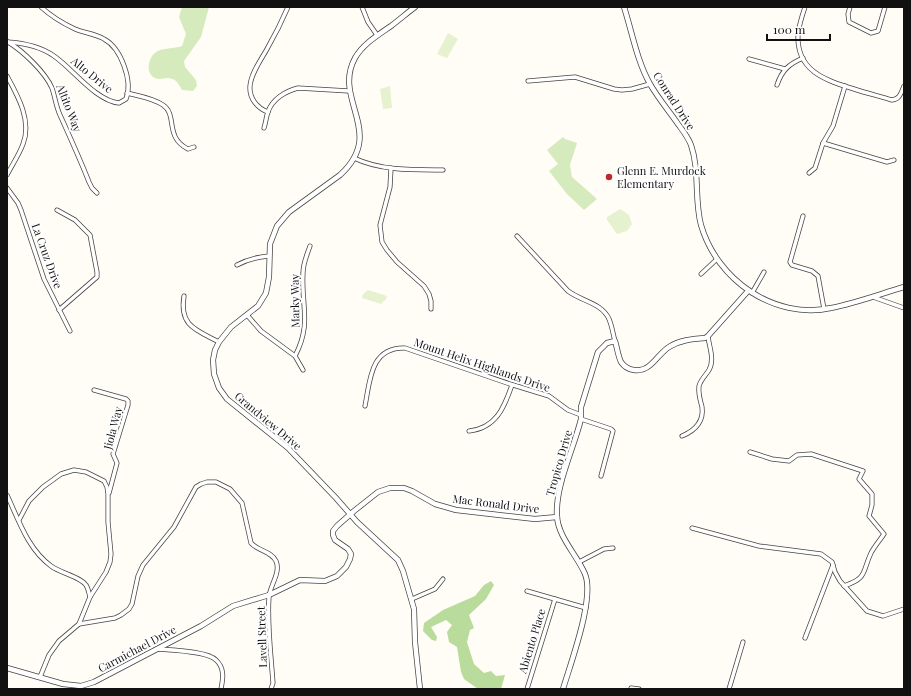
<svg xmlns="http://www.w3.org/2000/svg" width="911" height="696" viewBox="0 0 911 696" font-family="'Playfair Display',serif">
<rect width="100%" height="100%" fill="#fffdf5"/>
<g fill="#d5ebbd">
<path d="M 182,7 L 209,7 L 201,37 L 184,61 L 185,67 L 196,80 L 197,86 L 193,91 L 182,90 C 179,85 177,80 172,79 C 167,77 164,79 159,79 C 145,78 147,59 155,53 C 162,47 174,49 182,46 L 186,34 L 179,17 Z"/>
<polygon points="563,137 565,139 577,143 570,165 572,177 597,199 584,210 567,194 549,171 558,164 547,150"/>
</g>
<polygon fill="#b9dc9c" points="491,581 494,585 486,599 469,615 474,628 470,630 467,642 474,664 484,673 491,671 496,676 505,675 501,689 478,689 464,679 461,672 457,647 449,642 447,632 452,625 446,620 431,627 437,637 436,641 432,640 423,631 424,623 443,610 475,596 484,585"/>
<g fill="#e6f2cf">
<polygon points="448,33 458,39 447,58 437,54"/>
<polygon points="390,86 392,108 383,109 380,89"/>
<polygon points="620,209 629,215 632,224 627,231 617,234 607,220 607,217"/>
<polygon points="368,290 387,296 386,299 381,304 362,298 363,294"/>
</g>
<g fill="none" stroke-linecap="round" stroke-linejoin="round">
<g stroke="#444" stroke-width="5">
<g id="minor">
<polyline points="362,7 368,22 377,35"/>
<path d="M 805,7 C 802,16 799,25 798,34 C 796,71 825,80 854,89 C 866,93 879,96 892,100 C 900,99 901,93 904,86"/>
<polyline points="850,7 848,14 849,22 871,33 878,31 885,7"/>
<path d="M 7,42 C 24,43 40,46 54,56 C 73,69 96,101 119,103 L 126,99 C 133,81 121,48 104,39 C 96,34 84,33 75,29 C 62,23 51,16 41,7"/>
<path d="M 8,42 C 23,51 45,72 52,88 C 55,97 56,106 60,115 C 70,137 80,159 89,182 L 92,188 L 97,193"/>
<polyline points="749,59 785,69"/>
<path d="M 7,76 C 18,96 32,121 23,144 C 19,155 12,165 7,175"/>
<polyline points="528,81 575,77 614,89 622,90 632,89 650,84"/>
<path d="M 777,85 C 782,70 789,64 803,58"/>
<path d="M 127,93 C 139,96 153,98 163,105 C 178,115 164,137 188,149 L 194,147"/>
<path d="M 268,112 C 257,108 249,98 250,86 C 251,73 261,60 267,49 C 275,35 282,21 288,7"/>
<path d="M 264,128 C 266,122 266,117 268,112 C 272,99 286,91 298,88 L 349,91"/>
<polyline points="823,143 887,162 894,160"/>
<path d="M 354,158 C 381,171 414,170 443,170"/>
<polyline points="391,168 390,187 380,225 382,242 387,250 397,262 424,286 429,294 431,301 431,309"/>
<polyline points="809,173 815,168 823,143 833,126 845,86"/>
<polyline points="7,188 18,203 21,210 44,279 70,331"/>
<polyline points="57,210 75,220 90,235 97,272 97,277 59,310"/>
<polyline points="803,216 790,262 792,265 812,271 818,276 824,309"/>
<path d="M 517,236 L 568,291 C 581,301 602,303 609,319 C 612,326 613,334 615,341"/>
<path d="M 237,265 C 248,259 257,257 269,256"/>
<polyline points="701,274 717,259"/>
<polyline points="752,293 764,272"/>
<path d="M 184,296 C 179,326 196,330 219,342"/>
<polyline points="873,297 904,308"/>
<polyline points="247,315 261,331 295,356 303,370"/>
<path d="M 295,356 C 312,324 301,305 303,273 C 303,263 307,255 310,246"/>
<polyline points="94,390 126,399 128,401 128,405 113,454 117,463 109,493"/>
<path d="M 365,406 C 370,381 370,347 405,348 L 510,384 L 549,396 L 568,410 L 581,415"/>
<polyline points="581,419 611,429 613,431 601,476"/>
<path d="M 469,431 C 496,428 504,408 512,385"/>
<path d="M 682,436 C 694,431 704,422 702,407 C 700,400 698,393 699,386 C 701,379 706,375 709,370 C 715,359 709,347 708,336"/>
<path d="M 750,452 L 772,459 L 789,461 L 797,455 L 811,454 L 863,471 L 859,479 L 872,494 L 872,505 L 869,516 L 884,534 C 880,540 874,547 871,553 C 862,572 868,578 844,586"/>
<path d="M 7,495 C 19,521 28,549 51,566 C 60,573 81,577 86,585 C 88,588 89,593 90,597"/>
<polyline points="19,520 29,501 43,487 61,474 74,470 86,472 104,481 107,487 108,494 108,522 111,554 110,562 106,572 90,597 79,624 59,641 49,655 40,677"/>
<polyline points="692,528 759,546 821,554 832,562 835,572 840,581 867,611 883,616 904,609"/>
<polyline points="579,562 604,549 613,548"/>
<polyline points="527,591 586,608"/>
<polyline points="412,599 435,589 443,579"/>
<path d="M 79,624 L 115,618 L 121,615 L 129,609 L 132,604 L 138,576 L 143,565 L 174,527 L 196,487 L 201,484 L 207,482 L 216,482 L 230,489 L 242,503 L 251,543 C 258,551 271,551 276,561 C 281,573 270,585 269,597 C 267,625 271,654 273,683 L 271,689"/>
<polyline points="805,638 833,565"/>
<path d="M 158,649 C 171,650 208,651 216,660 C 225,668 223,679 221,689"/>
<polyline points="631,688 639,689"/>
<polyline points="527,689 555,599"/>
<polyline points="729,689 743,642"/>
</g>
</g>
<g stroke="#444" stroke-width="6">
<g id="tertiary">
<path d="M 415,7 C 407,13 399,20 391,26 C 378,35 363,44 355,58 C 332,100 387,132 340,175 L 289,212 L 277,226 L 270,244 L 269,277 L 266,293 L 258,306 L 231,327 L 219,342 L 215,350 L 213,360 L 214,374 L 219,388 L 227,399 L 288,448 L 336,498 L 357,522 L 398,560 L 403,571 L 414,609 L 415,642 L 420,689"/>
<path d="M 624,7 C 632,32 637,61 650,84 C 658,98 669,111 678,124 C 683,131 688,137 691,145 C 700,171 694,199 701,225 C 717,280 774,320 831,308 C 856,303 880,294 904,287"/>
<polyline points="7,668 63,684 81,686 94,682 201,626 233,606 269,595 300,580 325,581 337,576 346,567 350,559 351,554 348,549 335,540 333,535 333,531 337,526 354,511 378,492 390,488 404,488 412,491 435,504 456,510 535,519 557,517"/>
<path d="M 563,689 C 571,662 595,598 585,574 C 577,555 558,537 557,516 C 555,486 574,448 581,419 L 581,407 L 598,352 L 607,343 L 615,341 C 617,347 618,356 621,362 C 627,371 640,373 649,366 C 656,361 661,352 669,347 C 680,340 692,339 705,338 L 708,336 L 748,291"/>
</g>
</g>
<use href="#minor" stroke="#fff" stroke-width="3.5"/>
<use href="#tertiary" stroke="#fff" stroke-width="4.5"/>
</g>
<circle fill="#c4262e" stroke="#fff" stroke-width="1.5" cx="609" cy="177" r="4"/>
<g text-anchor="middle" stroke-width="4" stroke-linejoin="round" paint-order="stroke">
<g font-size="11" fill="#111" stroke="#fff">
<text transform="translate(92 75) rotate(39)" y="4">Alto Drive</text>
<text transform="translate(674 101) rotate(57)" y="4">Conrad Drive</text>
<text transform="translate(69 108) rotate(69)" y="4">Altito Way</text>
<text transform="translate(47 256) rotate(70)" y="4">La Cruz Drive</text>
<text transform="translate(295 301) rotate(-91)" y="4">Marky Way</text>
<text transform="translate(482 365) rotate(19)" y="4">Mount Helix Highlands Drive</text>
<text transform="translate(268 421) rotate(40)" y="4">Grandview Drive</text>
<text transform="translate(113 428) rotate(-75)" y="4">Jiola Way</text>
<text transform="translate(559 463) rotate(-74)" y="4">Tropico Drive</text>
<text transform="translate(496 504) rotate(7)" y="4">Mac Ronald Drive</text>
<text transform="translate(262 637) rotate(-92)" y="4">Lavell Street</text>
<text transform="translate(532 641) rotate(-73)" y="4">Abiento Place</text>
<text transform="translate(137 649) rotate(-28)" y="4">Carmichael Drive</text>
</g>
<g font-size="11" fill="#111" stroke="#fff" text-anchor="start">
<text x="617" y="175">Glenn E. Murdock<tspan x="617" dy="13">Elementary</tspan></text>
</g>
</g>
<rect width="911" height="696" fill="none" stroke="#111111" stroke-width="16"/>
<path d="M767 34v6h63v-6" fill="none" stroke="#111111" stroke-width="2"/>
<text x="773" y="34" font-size="12" fill="#111111" stroke="#ffffff" stroke-width="3" paint-order="stroke">100 m</text>
</svg>
